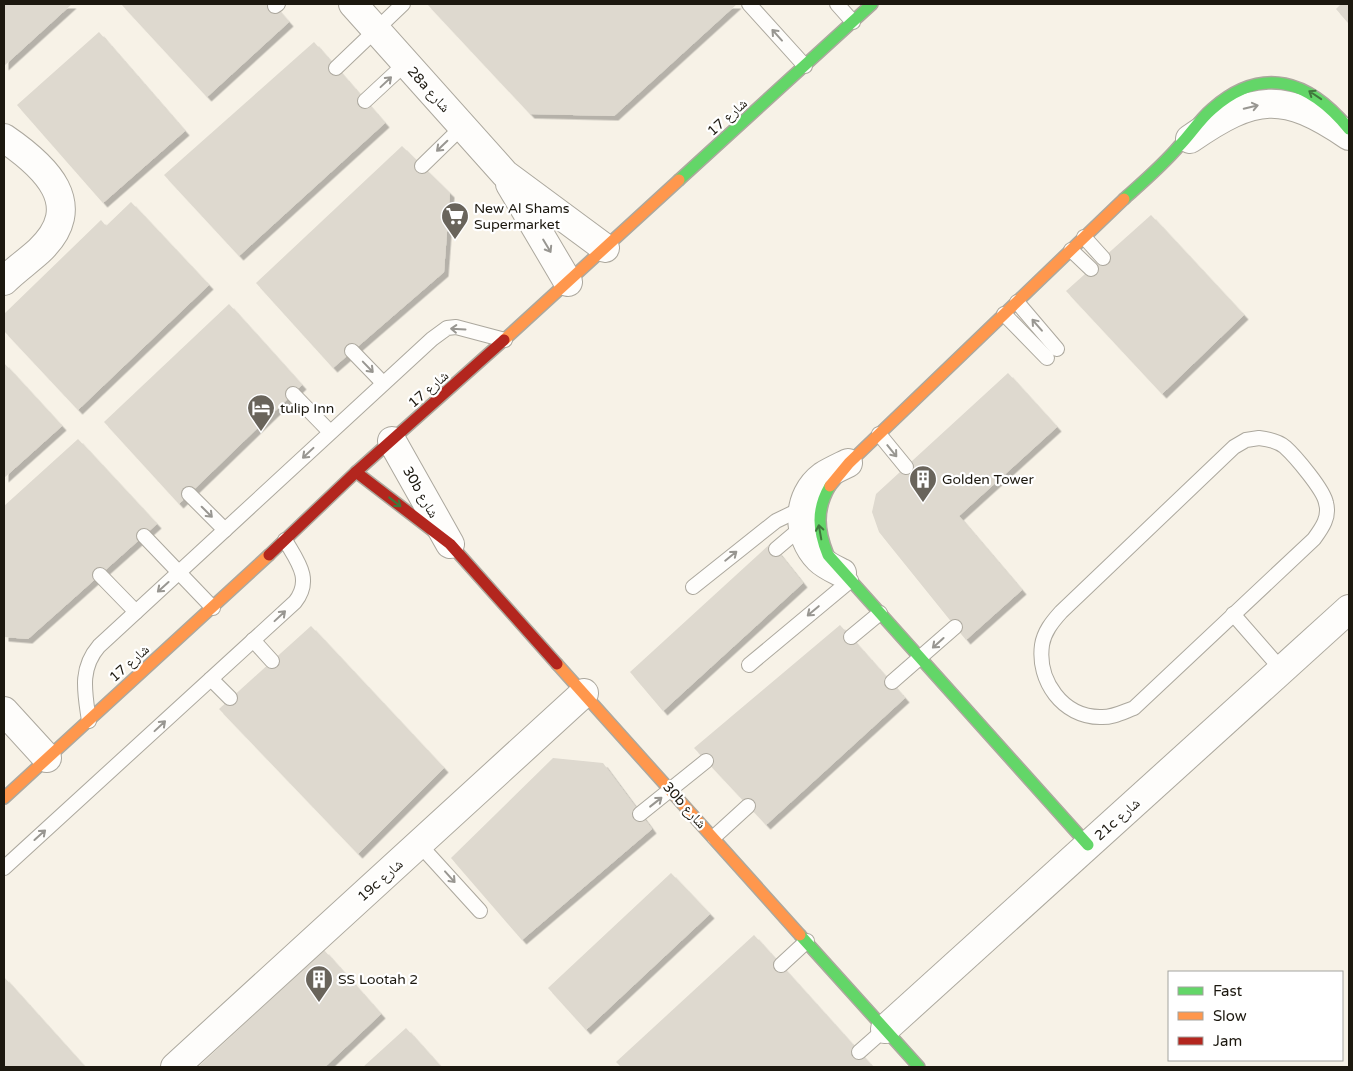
<svg xmlns="http://www.w3.org/2000/svg" width="1353" height="1071" viewBox="0 0 1353 1071" font-family="'Varela Round','Noto Naskh Arabic',sans-serif">
<defs>
<filter id="shadow"><feDropShadow dx="4.5" dy="4.5" stdDeviation="0" flood-color="#0004"/></filter>
</defs>
<rect width="100%" height="100%" fill="#f7f2e7"/>
<g fill="#ded9cf" filter="url(#shadow)">
<polygon points="4,4 72,4 4,66"/>
<polygon points="121,4 273,4 289,22 207,97"/>
<polygon points="427,4 737,4 614,116 530,114"/>
<polygon points="1341,4 1349,4 1349,24 1336,9"/>
<polygon points="99,32 185,131 103,203 17,105"/>
<polygon points="314,42 385,123 239,256 164,175"/>
<polygon points="402,146 450,193 444,272 333,368 256,283"/>
<polygon points="131,202 209,285 78,410 4,331 4,314 101,220 106,226"/>
<polygon points="1151,215 1244,315 1162,394 1066,291"/>
<polygon points="229,304 302,385 179,504 104,422"/>
<polygon points="4,363 62,426 4,478"/>
<polygon points="1008,373 1057,427 959,516 1022,590 966,640 879,532 872,512 876,494"/>
<polygon points="78,439 157,524 28,639 4,637 4,506"/>
<polygon points="771,543 803,583 663,711 630,672"/>
<polygon points="840,625 905,698 766,825 694,748"/>
<polygon points="311,626 444,768 358,854 219,709"/>
<polygon points="553,758 603,763 652,829 522,940 451,858"/>
<polygon points="671,873 710,914 586,1030 548,988"/>
<polygon points="754,935 872,1066 621,1067 616,1062"/>
<polygon points="324,950 381,1014 325,1067 198,1067"/>
<polygon points="4,977 85,1067 4,1067"/>
<polygon points="406,1028 441,1067 363,1067"/>
</g>
<g fill="none" stroke-linecap="round" stroke-linejoin="round">
<g stroke="#aca89e" stroke-width="16">
<g id="lane">
<polyline points="749,4 805,66"/>
<polyline points="837,4 853,22"/>
<polyline points="275,6 278,4"/>
<polyline points="336,68 403,4"/>
<polyline points="365,101 406,63"/>
<polyline points="422,166 462,127"/>
<polyline points="1084,237 1103,258"/>
<polyline points="1071,250 1091,269"/>
<polyline points="1017,302 1057,349"/>
<polyline points="1004,314 1047,358"/>
<polyline points="352,351 383,383"/>
<polyline points="293,394 330,432"/>
<polyline points="879,434 906,467"/>
<path d="M 1259,438 C 1268,439 1278,441 1285,447 C 1295,456 1324,490 1326,503 C 1330,517 1322,528 1314,539 L 1134,708 C 1123,712 1112,718 1100,717 C 1063,717 1037,681 1042,645 C 1044,632 1052,622 1061,612 L 1234,447 L 1246,440 Z"/>
<polyline points="189,494 225,530"/>
<polyline points="144,536 213,608"/>
<polyline points="776,549 802,527"/>
<polyline points="100,575 136,612"/>
<polyline points="693,587 776,521 803,508"/>
<polyline points="1233,614 1282,670"/>
<polyline points="851,637 880,613"/>
<polyline points="253,640 272,661"/>
<polyline points="749,665 851,580"/>
<polyline points="211,679 230,698"/>
<polyline points="892,682 955,627"/>
<path d="M 89,721 C 85,693 79,669 99,646 L 432,339 L 447,328 L 456,327 L 505,340"/>
<polyline points="640,814 706,761"/>
<polyline points="714,837 748,806"/>
<polyline points="419,844 480,911"/>
<path d="M 4,868 L 295,602 C 313,579 297,561 285,540"/>
<polyline points="781,965 807,941"/>
<polyline points="859,1052 885,1029"/>
</g>
</g>
<g stroke="#aca89e" stroke-width="30">
<g id="street">
<polyline points="353,4 505,174 605,248"/>
<path d="M 1190,139 C 1255,94 1283,91 1349,136"/>
<polyline points="510,184 568,282"/>
<path d="M 4,281 C 15,270 28,261 39,251 C 88,205 45,166 4,138"/>
<polyline points="392,441 450,544"/>
<path d="M 842,573 C 834,569 825,565 819,559 C 796,536 796,496 823,476 C 831,471 840,467 848,463"/>
<polyline points="4,711 47,758"/>
<polyline points="885,1029 1349,609"/>
<polyline points="175,1067 584,693"/>
</g>
</g>
<g stroke="#aca89e" stroke-width="14">
<g id="fast">
<polyline points="679,180 872,4"/>
<path d="M 1124,199 C 1143,182 1163,165 1179,146 C 1191,134 1199,120 1212,109 C 1263,64 1310,81 1349,129"/>
<path d="M 830,486 C 816,510 818,530 828,555 L 1088,845"/>
<polyline points="800,935 919,1067"/>
</g>
</g>
<g stroke="#aca89e" stroke-width="14">
<g id="slow">
<polyline points="504,340 679,180"/>
<polyline points="830,486 849,463 1124,199"/>
<polyline points="557,664 800,935"/>
<polyline points="4,798 269,555"/>
</g>
</g>
<g stroke="#aca89e" stroke-width="14">
<g id="jam">
<polyline points="356,472 450,544 557,664"/>
<polyline points="269,555 356,472 504,340"/>
</g>
</g>
<use href="#lane" stroke="#fefdfb" stroke-width="14"/>
<use href="#street" stroke="#fefdfb" stroke-width="28"/>
<use href="#fast" stroke="#63d668" stroke-width="11"/>
<use href="#slow" stroke="#ff974d" stroke-width="11"/>
<use href="#jam" stroke="#b3261e" stroke-width="11"/>
</g>
<defs><path id="oneway-shaft" d="M-6 0H5M1.5-3L5.5 0L1.5 3" fill="none" stroke-width="1.6" stroke-linecap="round" stroke-linejoin="round" transform="scale(1.25)"/></defs>
<g stroke="#989691">
<use href="#oneway-shaft" transform="translate(777 35) rotate(-132)"/>
<use href="#oneway-shaft" transform="translate(386 82) rotate(-43)"/>
<use href="#oneway-shaft" transform="translate(1251 107) rotate(-14)"/>
<use href="#oneway-shaft" transform="translate(442 146) rotate(136)"/>
<use href="#oneway-shaft" transform="translate(547 246) rotate(59)"/>
<use href="#oneway-shaft" transform="translate(1037 325) rotate(-131)"/>
<use href="#oneway-shaft" transform="translate(458 329) rotate(-177)"/>
<use href="#oneway-shaft" transform="translate(368 367) rotate(46)"/>
<use href="#oneway-shaft" transform="translate(892 451) rotate(51)"/>
<use href="#oneway-shaft" transform="translate(308 453) rotate(137)"/>
<use href="#oneway-shaft" transform="translate(207 512) rotate(45)"/>
<use href="#oneway-shaft" transform="translate(731 556) rotate(-39)"/>
<use href="#oneway-shaft" transform="translate(163 587) rotate(138)"/>
<use href="#oneway-shaft" transform="translate(813 611) rotate(140)"/>
<use href="#oneway-shaft" transform="translate(280 616) rotate(-43)"/>
<use href="#oneway-shaft" transform="translate(938 643) rotate(138)"/>
<use href="#oneway-shaft" transform="translate(160 726) rotate(-43)"/>
<use href="#oneway-shaft" transform="translate(656 802) rotate(-38)"/>
<use href="#oneway-shaft" transform="translate(40 835) rotate(-42)"/>
<use href="#oneway-shaft" transform="translate(450 877) rotate(48)"/>
</g>
<g stroke="#40773c">
<use href="#oneway-shaft" transform="translate(1315 95) rotate(-146)"/>
<use href="#oneway-shaft" transform="translate(395 502) rotate(38)"/>
<use href="#oneway-shaft" transform="translate(820 532) rotate(-100)"/>
</g>
<defs>
<g id="supermarket-pin" transform="scale(1.4375)"><path d="M0 17L-7.5 6A9.5 9.5 0 1 1 7.5 6Z" fill="#69645b" stroke="#fff"/><path d="M-6-5.5h2.5l.6 2H6L4.5 2H-2.5L-4.4-4H-6ZM-1.5 3.2a1.3 1.3 0 1 0 .1 0ZM3 3.2a1.3 1.3 0 1 0 .1 0Z" fill="#fff"/></g>
<g id="hotel-pin" transform="scale(1.4375)"><path d="M0 17L-7.5 6A9.5 9.5 0 1 1 7.5 6Z" fill="#69645b" stroke="#fff"/><path d="M-6-4.5h1.5V1H6V5H4.5V3h-9V5H-6ZM-4 0a1.8 1.8 0 1 1 3.6 0ZM.5 0V-2.5h3Q6-2.5 6 0Z" fill="#fff"/></g>
<g id="building-pin" transform="scale(1.4375)"><path d="M0 17L-7.5 6A9.5 9.5 0 1 1 7.5 6Z" fill="#69645b" stroke="#fff"/><path d="M-4-6H4V6H1V3H-1V6H-4ZM-2.5-4.3h1.7v1.8h-1.7ZM.8-4.3h1.7v1.8H.8ZM-2.5-1h1.7V.8h-1.7ZM.8-1h1.7V.8H.8Z" fill="#fff"/></g>
</defs>
<g fill-rule="evenodd">
<use href="#supermarket-pin" x="455" y="216"/>
<use href="#hotel-pin" x="261" y="408"/>
<use href="#building-pin" x="923" y="479"/>
<use href="#building-pin" x="319" y="979"/>
</g>
<g text-anchor="middle" stroke-width="4.5" stroke-linejoin="round" paint-order="stroke">
<g font-size="14" fill="#1c180f" stroke="#fff">
<text transform="translate(429 89) rotate(48)" y="5">28a شارع</text>
<text transform="translate(727 117) rotate(-42)" y="5">شارع 17</text>
<text transform="translate(428 389) rotate(-41)" y="5">شارع 17</text>
<text transform="translate(421 492) rotate(60)" y="5">30b شارع</text>
<text transform="translate(129 663) rotate(-42)" y="5">شارع 17</text>
<text transform="translate(685 805) rotate(48)" y="5">30b شارع</text>
<text transform="translate(1117 819) rotate(-42)" y="5">21c شارع</text>
<text transform="translate(380 880) rotate(-42)" y="5">19c شارع</text>
</g>
<g font-size="14" fill="#1c180f" stroke="#fff" text-anchor="start">
<text x="474" y="213">New Al Shams<tspan x="474" dy="16">Supermarket</tspan></text>
<text x="280" y="413">tulip Inn</text>
<text x="942" y="484">Golden Tower</text>
<text x="338" y="984">SS Lootah 2</text>
</g>
</g>
<rect width="1353" height="1071" fill="none" stroke="#1c180f" stroke-width="10"/>
<rect x="1168" y="971" width="175" height="90" fill="#ffffff" stroke="#a4a39f"/>
<rect x="1178" y="987" width="25" height="8" fill="#63d668" stroke="#a4a39f"/>
<text x="1213" y="996" font-size="15" fill="#1c180f">Fast</text>
<rect x="1178" y="1012" width="25" height="8" fill="#ff974d" stroke="#a4a39f"/>
<text x="1213" y="1021" font-size="15" fill="#1c180f">Slow</text>
<rect x="1178" y="1037" width="25" height="8" fill="#b3261e" stroke="#a4a39f"/>
<text x="1213" y="1046" font-size="15" fill="#1c180f">Jam</text>
</svg>
